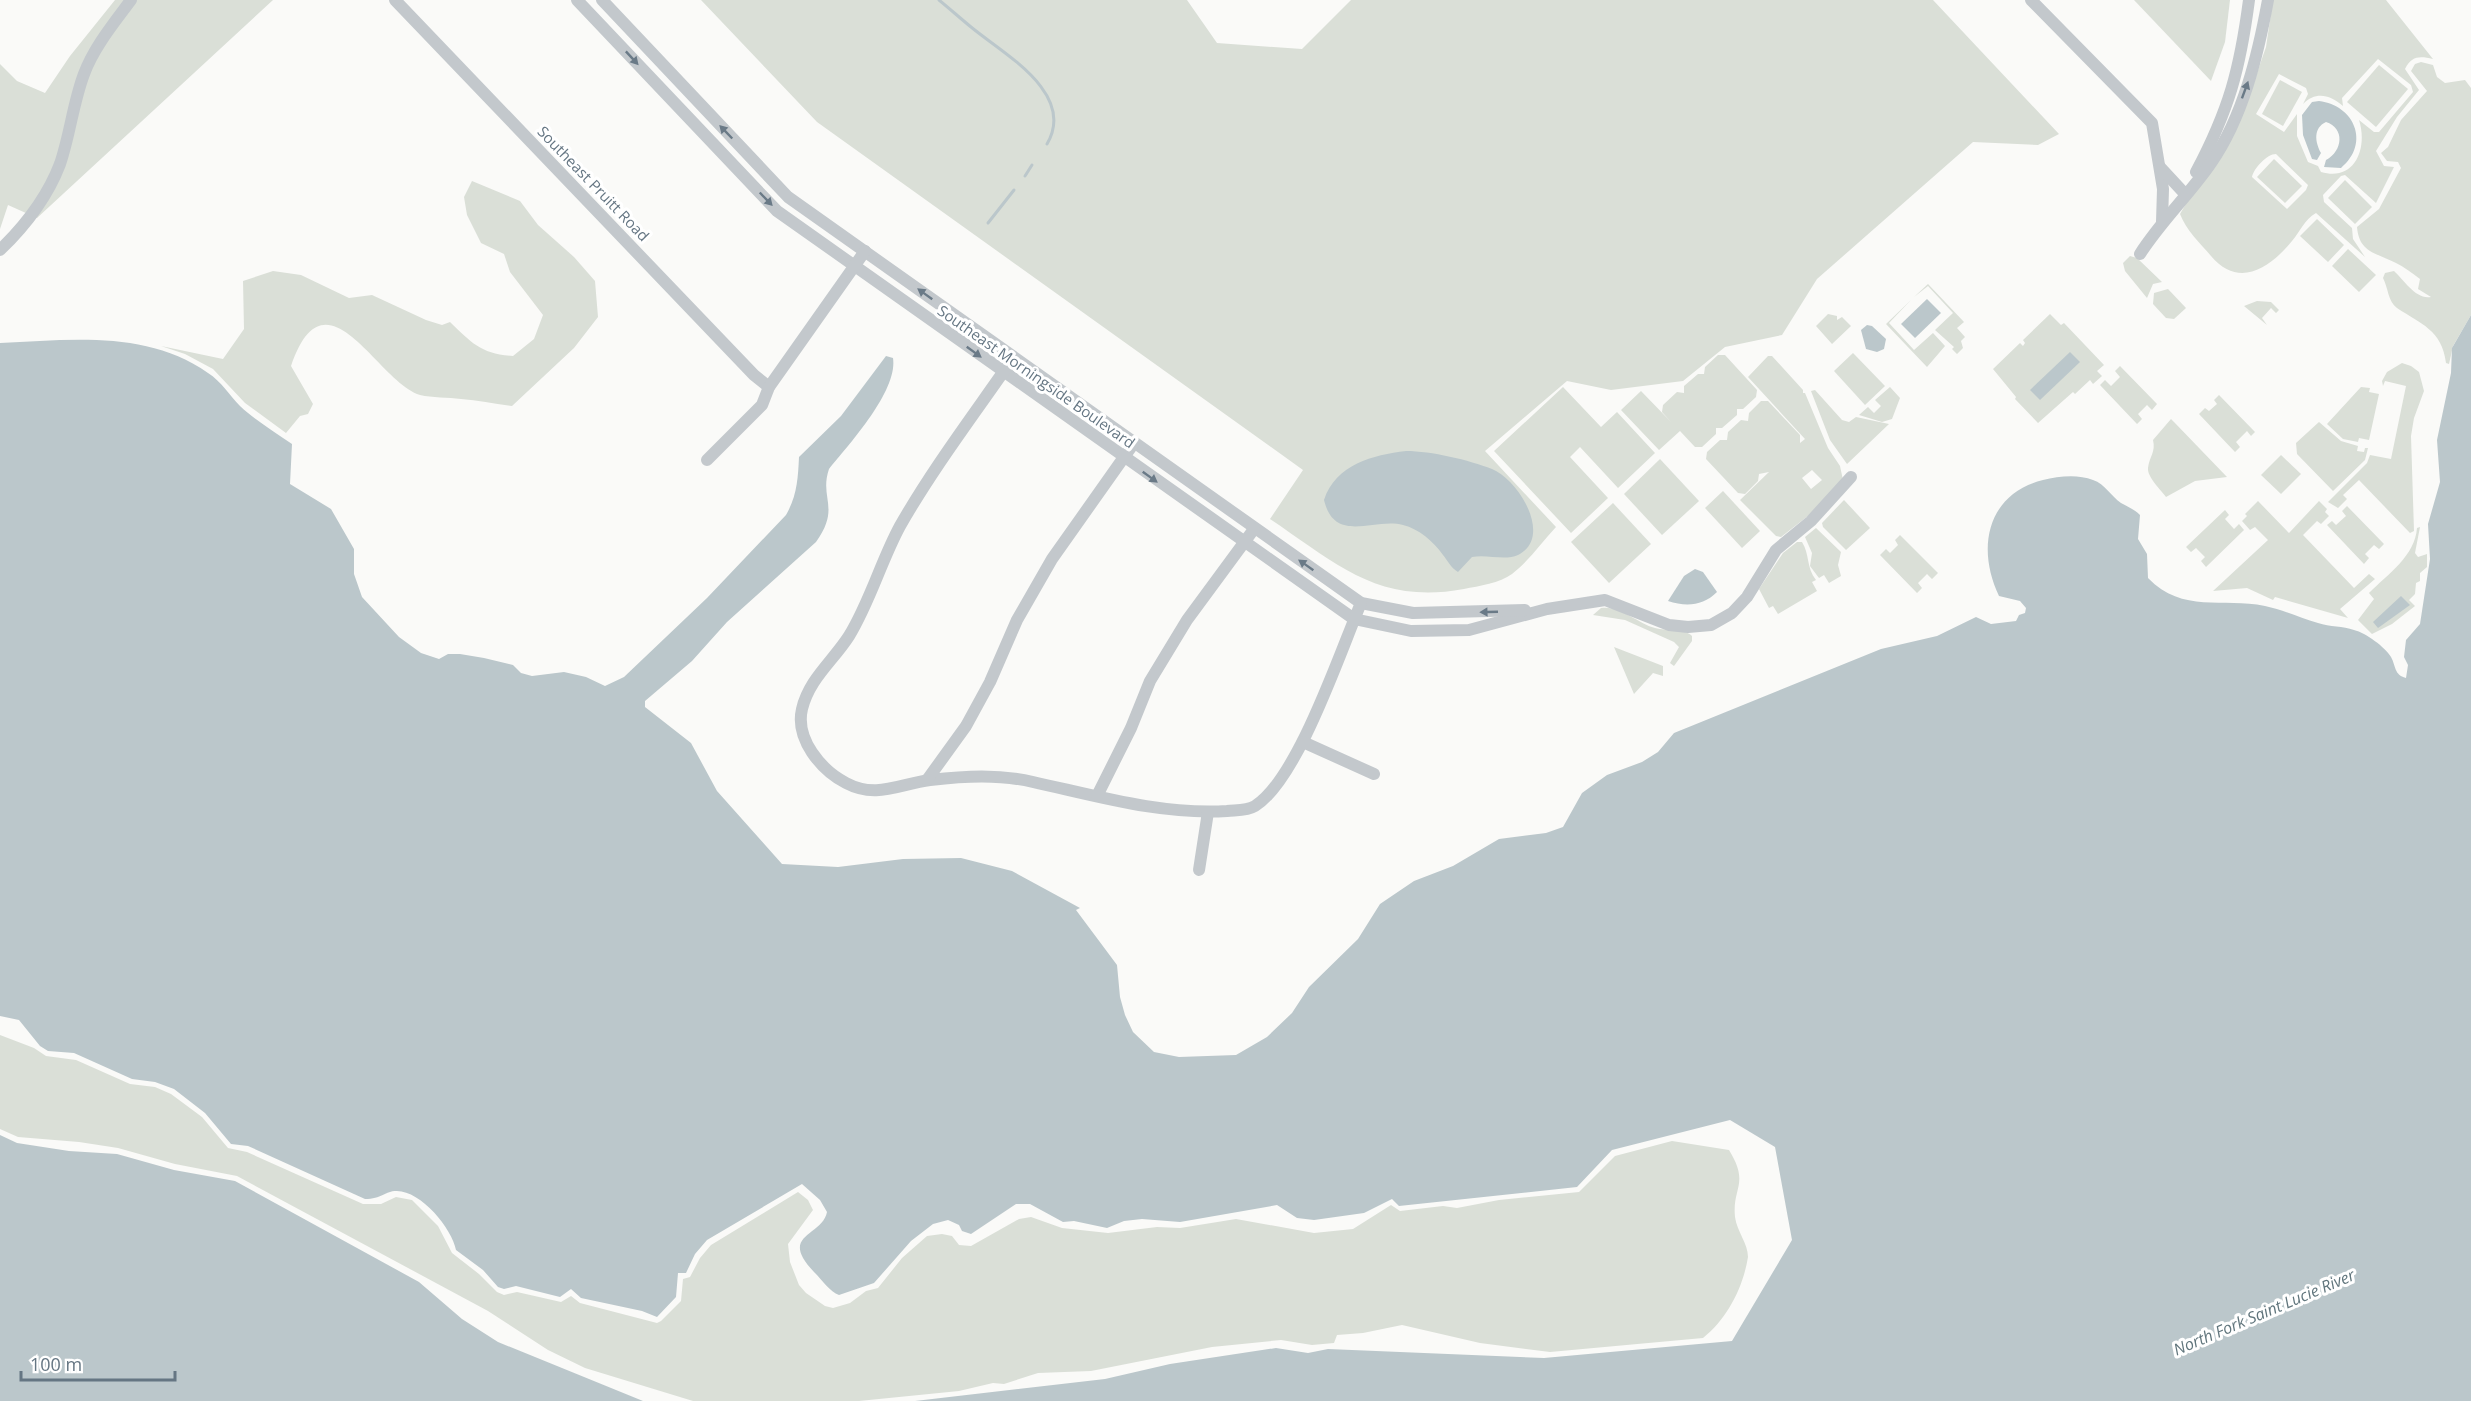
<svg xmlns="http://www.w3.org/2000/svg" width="2471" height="1401" viewBox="0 0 2471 1401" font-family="'Open Sans',sans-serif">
<rect width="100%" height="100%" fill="#fafaf8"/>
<g fill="#dadfd7" fill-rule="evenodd">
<polygon points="115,0 273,0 37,218 8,205 0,229 0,64 17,81 45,93 70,56"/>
<path d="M 701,0 L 1187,0 L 1217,43 L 1302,49 L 1351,0 L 1933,0 L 2059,134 L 2038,145 L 1973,142 L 1817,279 L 1782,335 L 1725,347 L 1683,381 L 1611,390 L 1567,381 L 1485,451 L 1556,527 C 1542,542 1528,562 1512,574 C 1500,583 1479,586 1464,589 C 1378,605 1337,564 1270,519 L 1303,470 L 817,122 Z"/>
<polygon points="2134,0 2230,0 2225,42 2211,81"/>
<path d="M 2273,0 L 2386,0 L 2433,59 C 2419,56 2412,56 2405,69 L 2419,90 L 2397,117 L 2376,151 L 2384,166 L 2394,167 L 2376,203 L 2345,175 L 2341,176 L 2323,195 L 2324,202 L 2352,228 L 2353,239 L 2365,257 L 2316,213 C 2304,220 2300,232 2292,241 C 2270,268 2239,289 2211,256 C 2200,243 2186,230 2180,214 L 2249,96 L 2266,47 ZM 2378,59 L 2411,85 L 2413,92 L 2379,132 L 2374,132 L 2359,120 C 2368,148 2355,182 2321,172 L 2318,166 L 2308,162 L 2297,136 L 2297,114 L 2284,132 L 2256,114 L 2279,74 L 2306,88 L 2308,94 L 2303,104 C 2316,91 2330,95 2343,106 L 2342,98 ZM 2276,154 L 2308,185 L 2306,190 L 2287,209 L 2252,177 C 2254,168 2267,154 2276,154 Z"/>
<path d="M 2421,62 L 2433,65 L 2437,77 L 2445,83 L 2465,80 L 2471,88 L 2471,315 L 2453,346 L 2449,364 L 2446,363 C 2442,330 2421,324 2397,308 C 2388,302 2388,287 2383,278 L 2385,273 L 2394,271 C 2404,280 2416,300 2431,297 L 2418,289 L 2420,279 C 2412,273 2404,267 2396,263 C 2377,253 2359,253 2357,227 L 2379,209 L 2401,168 L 2398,162 L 2387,161 L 2381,153 L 2388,147 L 2401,120 L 2427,91 L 2411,71 L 2415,64 Z"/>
<polygon points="2379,65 2408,89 2376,127 2347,102"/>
<polygon points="2280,80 2302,92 2283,126 2262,114"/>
<polygon points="2274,159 2302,186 2285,203 2257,177"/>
<polygon points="2345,180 2372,207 2355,224 2328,198"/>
<path d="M 472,181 L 520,201 L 538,225 L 574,257 L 595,281 L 598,317 L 574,348 L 512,406 C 495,404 478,400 461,399 C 448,397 432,398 420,395 C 377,382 326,264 291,366 L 313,404 L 308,414 L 300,416 L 286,433 L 245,403 L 213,369 L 185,354 L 161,346 L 223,359 L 244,329 L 243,281 L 273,271 L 301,275 L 349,298 L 372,295 L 426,320 L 442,325 L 450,322 C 472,343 481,354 513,356 L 534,339 L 543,315 L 510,272 L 504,254 L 481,243 L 467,215 L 464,197 Z"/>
<polygon points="2317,219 2344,245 2328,262 2300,236"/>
<polygon points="2348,249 2376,275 2359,292 2332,266"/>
<polygon points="2130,256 2137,258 2162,282 2153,284 2147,298 2125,271 2123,263"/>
<polygon points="1928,284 1964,322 1957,328 1965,337 1961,341 1963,348 1957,354 1952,349 1954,347 1935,330 1953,313 1928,286 1914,297"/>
<polygon points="2168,289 2186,308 2174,319 2166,318 2153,304 2154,293"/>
<polygon points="1911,300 1889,323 1914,350 1933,333 1945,346 1927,367 1886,324"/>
<polygon points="2257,301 2271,302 2279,310 2276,313 2271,308 2262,318 2267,325 2244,306"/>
<polygon points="1828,314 1837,316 1837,320 1842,317 1851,326 1832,344 1816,326"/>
<polygon points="2050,314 2061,325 2064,323 2104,365 2097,371 2102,376 2093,384 2090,380 2075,394 2073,392 2038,423 2015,399 2016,397 1993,369 2020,343 2023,346 2025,343 2023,340"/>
<polygon points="1853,353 1885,386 1865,405 1834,371"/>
<polygon points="1718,355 1725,355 1757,390 1756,397 1743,409 1737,409 1737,415 1722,428 1716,428 1716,434 1702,447 1695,447 1680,431 1659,450 1621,410 1641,391 1671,422 1662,412 1663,405 1677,392 1684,393 1684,386 1698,374 1704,374 1705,367"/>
<path d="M 1768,356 L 1772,356 L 1803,390 L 1803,393 L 1805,393 L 1828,448 L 1840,466 L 1843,480 L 1813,512 L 1781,537 L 1776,536 L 1740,500 L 1769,472 L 1759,474 L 1758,481 L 1745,494 L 1738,493 L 1706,459 L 1707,452 L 1720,440 L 1727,440 L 1728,432 L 1741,420 L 1748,421 L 1749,413 L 1761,401 L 1768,401 L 1800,435 L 1800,443 L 1805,439 L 1748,377 ZM 1812,470 L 1822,480 L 1811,489 L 1802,478 Z"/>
<polygon points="2402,363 2411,366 2419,372 2424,391 2414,418 2411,436 2414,531 2410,533 2359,480 2343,495 2347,499 2338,508 2328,502 2367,463 2370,455 2391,459 2406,386 2385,381 2383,386 2382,381 2387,372"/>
<polygon points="2120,366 2157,404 2152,410 2147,405 2138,414 2142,419 2137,424 2100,385 2105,380 2111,386 2120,377 2115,371"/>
<polygon points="1563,387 1601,427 1617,412 1655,453 1618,488 1580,447 1570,457 1608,498 1571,533 1494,451"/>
<polygon points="1890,387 1900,398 1892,419 1882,422 1859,415 1868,407 1874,413 1881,406 1875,400"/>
<polygon points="2361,387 2370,388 2369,392 2379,394 2369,440 2359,438 2358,442 2343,439 2327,424"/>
<polygon points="1815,390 1842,420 1849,422 1856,417 1889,424 1847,464 1830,440 1811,391"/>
<polygon points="2219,395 2255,432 2251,436 2247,431 2236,442 2240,447 2235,452 2199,414 2205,408 2209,411 2217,404 2214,400"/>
<path d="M 2171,419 L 2174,422 L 2227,477 L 2195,481 L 2166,497 C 2161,490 2147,477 2148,468 C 2149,457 2156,452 2153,440 Z"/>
<polygon points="2319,422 2341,441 2358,446 2357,451 2364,452 2365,448 2368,448 2365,460 2333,491 2297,454 2296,443"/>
<polygon points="2281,455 2301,474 2281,494 2261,475"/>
<polygon points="1660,459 1699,501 1662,535 1624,494"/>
<polygon points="1723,491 1760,531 1742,548 1705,508"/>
<polygon points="1844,500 1870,528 1846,550 1823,527 1822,523"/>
<polygon points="2258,501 2289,533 2319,501 2327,509 2325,512 2329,516 2321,524 2317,521 2303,535 2354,588 2369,574 2375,579 2340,609 2348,618 2275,597 2273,600 2247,588 2213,591 2268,540 2255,527 2250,530 2242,521 2247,516 2245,514"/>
<polygon points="1613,503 1651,544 1609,583 1571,542"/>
<polygon points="2347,506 2384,544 2379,549 2374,545 2365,554 2369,558 2364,564 2327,525 2332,521 2336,525 2346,516 2342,511"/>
<polygon points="2225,510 2229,515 2225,519 2234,529 2239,524 2244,530 2206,567 2201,561 2205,557 2196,548 2191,552 2186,547"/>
<path d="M 2420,527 L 2415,553 L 2418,557 L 2427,554 L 2427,567 L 2420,573 L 2420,581 L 2416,583 L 2415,594 L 2409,600 L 2415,606 L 2392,624 L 2372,634 L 2358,620 L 2374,599 L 2369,593 C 2388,574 2415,556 2417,528 Z"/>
<polygon points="1816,528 1841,552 1838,565 1841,576 1829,583 1824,575 1819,578 1810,566 1812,553 1805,537"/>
<polygon points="1900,535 1938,573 1932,579 1927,574 1918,583 1922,588 1917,593 1880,555 1886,549 1890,553 1898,545 1895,540"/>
<path d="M 1797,542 L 1802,542 C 1810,555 1806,567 1816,580 L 1812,582 L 1817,591 L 1778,614 L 1773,606 L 1769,608 L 1759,589 L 1783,553 Z"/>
<path d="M 1601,608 C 1620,605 1637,623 1655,628 C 1667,631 1684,628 1692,636 L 1692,641 L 1674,666 L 1670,663 L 1679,647 L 1674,642 L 1625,620 L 1593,615 Z"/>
<polygon points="1614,647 1663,666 1663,676 1653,673 1634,694"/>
<path d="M 0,1035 L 34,1048 L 46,1056 L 76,1060 L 130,1084 L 155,1087 L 171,1094 L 202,1117 L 228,1148 L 247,1152 L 363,1204 L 381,1204 L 396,1197 L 412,1200 L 438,1226 L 452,1253 L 479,1274 L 497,1292 L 504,1295 L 517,1292 L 561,1302 L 571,1296 L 580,1303 L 657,1323 L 661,1321 L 681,1301 L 683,1279 L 690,1277 L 700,1258 L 711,1245 L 798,1192 L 808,1200 L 813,1210 L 788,1244 L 790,1262 L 799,1285 L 806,1293 L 825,1306 L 833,1308 L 850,1303 L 866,1291 L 878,1288 L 902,1258 L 927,1236 L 942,1234 L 952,1236 L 959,1245 L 971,1246 L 1019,1219 L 1031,1217 L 1062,1228 L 1108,1233 L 1157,1227 L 1180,1228 L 1236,1219 L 1314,1233 L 1353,1229 L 1391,1205 L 1400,1211 L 1443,1206 L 1457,1208 L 1499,1200 L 1579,1192 L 1615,1156 L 1672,1141 L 1729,1150 C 1750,1184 1732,1187 1735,1217 C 1737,1232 1748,1243 1748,1257 C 1743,1288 1727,1319 1703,1338 L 1550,1352 L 1480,1343 L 1402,1325 L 1363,1333 L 1337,1335 L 1334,1343 L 1312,1345 L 1281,1340 L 1212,1347 L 1091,1371 L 1038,1373 L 1004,1384 L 993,1383 L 959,1391 L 859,1401 L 693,1401 L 585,1368 L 548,1350 L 488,1311 L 237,1176 L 175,1164 L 118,1148 L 79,1142 L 18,1137 L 0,1129 Z"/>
</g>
<g fill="#bbc7cb">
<path d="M 2319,101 C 2354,105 2371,143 2341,168 L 2324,167 L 2326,160 C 2343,151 2345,128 2326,122 C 2313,128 2315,142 2321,153 L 2317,160 L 2312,159 L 2303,135 L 2302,115 L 2312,102 Z"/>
<polygon points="1927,299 1941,313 1915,338 1901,324"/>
<path d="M 2471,315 L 2471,1401 L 915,1401 L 1105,1379 L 1170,1364 L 1276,1348 L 1308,1353 L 1328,1349 L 1544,1358 L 1732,1341 L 1792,1240 L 1775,1147 L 1730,1120 L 1612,1150 L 1577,1187 L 1399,1206 L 1392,1199 L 1364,1213 L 1314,1220 L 1297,1218 L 1277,1205 L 1180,1222 L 1142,1219 L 1124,1221 L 1107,1228 L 1074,1221 L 1063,1222 L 1030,1204 L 1016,1204 L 971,1234 L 962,1231 L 959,1225 L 948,1220 L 933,1224 L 911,1241 L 874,1283 L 839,1295 C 830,1292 822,1280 815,1273 C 777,1234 822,1237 827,1212 L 820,1200 L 802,1184 L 707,1240 L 695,1254 L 686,1273 L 678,1273 L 676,1297 L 657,1317 L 642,1311 L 581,1298 L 571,1289 L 560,1297 L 516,1286 L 504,1289 L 498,1287 L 483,1270 L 456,1250 C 452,1228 420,1190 396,1191 C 386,1191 381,1199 365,1199 L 248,1146 L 231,1144 L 205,1113 L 174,1089 L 155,1082 L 132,1079 L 74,1053 L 48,1051 L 40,1046 L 19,1020 L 0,1016 L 0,343 C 71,340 147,330 208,373 C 221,381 230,396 240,406 C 255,420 275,432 292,444 L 290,484 L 331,509 L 354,549 L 354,574 L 362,597 L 399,637 L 421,653 L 439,659 L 448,654 L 460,654 L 484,658 L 513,665 L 521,673 L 532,676 L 564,672 L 586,677 L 605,686 L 624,677 L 707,598 L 786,515 C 797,496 798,478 799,457 L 841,416 L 886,356 L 893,358 C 898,391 849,444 829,469 C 819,499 841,507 816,542 L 727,622 L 692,661 L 645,701 L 645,707 L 691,743 L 717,791 L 782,864 L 838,867 L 903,859 L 961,858 L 1012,871 L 1080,908 L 1076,910 L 1117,965 L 1120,997 L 1125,1015 L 1133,1032 L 1154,1052 L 1179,1057 L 1236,1055 L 1267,1037 L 1292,1013 L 1309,987 L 1358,939 L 1380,904 L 1414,881 L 1453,866 L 1499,839 L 1546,833 L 1563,827 L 1582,793 L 1607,775 L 1642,762 L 1658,752 L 1674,733 L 1881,649 L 1937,636 L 1976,617 L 1991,624 L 2016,621 L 2019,615 L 2025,613 L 2026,608 L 2020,601 L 1999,596 C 1976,548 1987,494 2043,480 C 2059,476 2078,474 2093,480 C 2105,484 2111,496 2121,503 C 2128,507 2134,509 2140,515 L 2138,539 L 2147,554 L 2148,578 C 2183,614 2222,597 2265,606 C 2284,610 2300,618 2318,623 C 2330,627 2343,626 2354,630 C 2366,633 2385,647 2391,657 C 2396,666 2394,675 2406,678 L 2408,665 L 2404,657 L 2406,640 L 2420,624 L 2430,559 L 2428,524 L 2440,482 L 2437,440 L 2451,373 L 2452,348 Z"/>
<polygon points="1867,325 1872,326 1886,339 1884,349 1877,352 1866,349 1861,330"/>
<polygon points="2070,352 2080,362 2040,400 2030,390"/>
<path d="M 1406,451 C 1431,451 1469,460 1492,469 C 1518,479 1554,537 1518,555 C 1505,561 1487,554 1472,557 L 1458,572 C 1451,568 1448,561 1443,555 C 1433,541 1419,529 1403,525 C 1374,517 1335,545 1324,500 C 1336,464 1373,455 1406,451 Z"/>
<path d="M 1695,569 L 1703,572 L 1717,592 C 1703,606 1686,607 1668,601 L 1684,576 Z"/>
<polygon points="2401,596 2410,605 2378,628 2373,622"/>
<polygon points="0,1135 17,1143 69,1151 117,1154 174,1170 235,1181 419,1282 462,1319 498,1342 643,1401 0,1401"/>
</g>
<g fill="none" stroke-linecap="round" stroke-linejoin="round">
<g stroke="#bbc7cb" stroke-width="3">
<path d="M 939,0 C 950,9 960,18 971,27 C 1002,53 1077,93 1047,144"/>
<polyline points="1025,176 1032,165"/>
<polyline points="988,223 1014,190"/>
</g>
<g stroke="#c3c8cc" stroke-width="12">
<polyline points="395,0 754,375 769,387"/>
<polyline points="577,0 777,211 1354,619 1411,631 1469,630 1547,609 1605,600 1669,625 1688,627 1711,625 1732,613 1747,597 1776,550 1811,521 1851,477"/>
<polyline points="602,0 788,197 1361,603 1413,613 1525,610"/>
<polyline points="2031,0 2152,123 2163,189 2162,222"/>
<polyline points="2160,167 2185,194"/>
<path d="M 2196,172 C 2229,110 2240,69 2249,0"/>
<path d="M 0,250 C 26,225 47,198 60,164 C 70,135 73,103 84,74 C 94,47 114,23 131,0"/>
<path d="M 2140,254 C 2161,221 2189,195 2211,163 C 2243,117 2258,55 2268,0"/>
<path d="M 1013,358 C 975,413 933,468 900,526 C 881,561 870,602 849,636 C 833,661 809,679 802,709 C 795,739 821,770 846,783 C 876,799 899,784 930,780 C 965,776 999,774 1033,782 C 1097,796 1161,815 1227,811 C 1236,810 1247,811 1255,806 C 1298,779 1340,652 1361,603"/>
<polyline points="707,460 762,405 769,387 865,251"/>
<polyline points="1303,742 1374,774"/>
<polyline points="927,780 966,726 990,682 1017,620 1052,559 1134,443"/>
<polyline points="1097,796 1131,728 1150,681 1187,620 1254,529"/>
<polyline points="1199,870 1208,812"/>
</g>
</g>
<defs><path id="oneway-solid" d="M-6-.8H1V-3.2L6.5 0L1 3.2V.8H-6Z" transform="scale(1.5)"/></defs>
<g fill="#6a7a87">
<use href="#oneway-solid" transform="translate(632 58) rotate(47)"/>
<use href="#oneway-solid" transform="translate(2245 90) rotate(-70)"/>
<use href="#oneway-solid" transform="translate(726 132) rotate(-134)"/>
<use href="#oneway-solid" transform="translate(766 199) rotate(46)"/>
<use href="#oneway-solid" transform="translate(925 294) rotate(-144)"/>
<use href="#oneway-solid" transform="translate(974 352) rotate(36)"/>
<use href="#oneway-solid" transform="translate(1150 477) rotate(36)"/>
<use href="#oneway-solid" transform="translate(1306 565) rotate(-145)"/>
<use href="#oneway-solid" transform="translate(1489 612) rotate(178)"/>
</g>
<g text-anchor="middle" stroke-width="6" stroke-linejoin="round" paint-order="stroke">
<g font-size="15" fill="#657683" stroke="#fff">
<text transform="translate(593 184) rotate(46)" y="5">Southeast Pruitt Road</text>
<text transform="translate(1036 377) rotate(35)" y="5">Southeast Morningside Boulevard</text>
</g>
<g font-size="16" font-style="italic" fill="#60757c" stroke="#fff">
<text transform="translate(2264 1312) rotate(-23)" y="6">North Fork Saint Lucie River</text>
</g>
</g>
<path d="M21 1371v9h154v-9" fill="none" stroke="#657683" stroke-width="3"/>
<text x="30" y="1371" font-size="18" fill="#657683" stroke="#ffffff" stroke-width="4.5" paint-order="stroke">100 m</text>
</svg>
